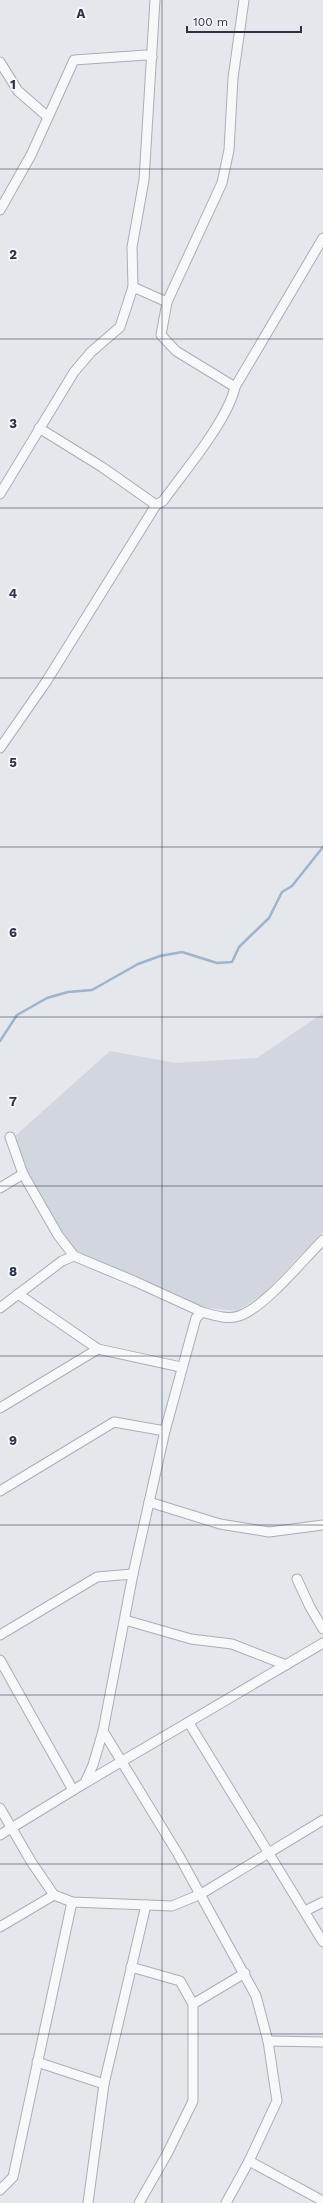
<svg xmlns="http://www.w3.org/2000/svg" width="323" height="2203" viewBox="0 0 323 2203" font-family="'Work Sans',sans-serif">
<rect width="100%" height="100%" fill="#e4e7ec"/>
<polygon fill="#d2d6de" points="323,1013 323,1232 262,1295 237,1311 201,1307 76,1252 62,1232 27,1172 15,1136 110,1051 176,1063 257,1058"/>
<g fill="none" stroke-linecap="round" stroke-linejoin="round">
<polyline stroke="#9fb4cc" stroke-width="2.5" points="0,1041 17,1015 47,998 68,992 92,990 138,964 160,956 182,952 217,963 232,962 239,947 269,918 282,892 292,886 323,847"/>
<g stroke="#a9aeb7" stroke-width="11">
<g id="minor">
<polyline points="0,62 18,91 48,117"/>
<polyline points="0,210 31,155 74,60 146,55 152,57"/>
<polyline points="133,287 167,302"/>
<polyline points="235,387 176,351 161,335 167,302 222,183 229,150 233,78 244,0"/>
<polyline points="39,428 102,467 156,505"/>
<polyline points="0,494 74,372 91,352 120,327 133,287 132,247 144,180 155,0"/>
<path d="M 0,748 L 46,682 L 156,505 L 163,501 C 184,472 228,420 235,387 L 323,238"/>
<polyline points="10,1137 23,1174 58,1235 74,1256 134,1281 202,1312"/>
<polyline points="0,1188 23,1174"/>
<polyline points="18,1294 98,1349 181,1367"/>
<polyline points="0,1308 62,1261 74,1256"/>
<polyline points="0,1408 98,1349"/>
<polyline points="0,1491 114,1422 165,1431"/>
<polyline points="149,1502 220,1524 269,1532 323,1525"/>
<polyline points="297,1579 310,1607 323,1629"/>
<polyline points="125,1620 191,1639 232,1644 286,1665"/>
<polyline points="0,1635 97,1577 133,1574"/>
<polyline points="0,1660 73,1790"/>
<polyline points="189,1723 323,1942"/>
<polyline points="103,1731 178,1854 256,1996 268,2041 277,2101 249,2161 226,2203"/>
<polyline points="85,1783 323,1643"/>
<polyline points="0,1808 32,1863 54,1895 72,1902 172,1906 201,1894 323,1820"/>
<path d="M 0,1835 L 85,1783 L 93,1765 L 103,1731 L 133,1574 L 165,1431 L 196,1318 L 202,1312 C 213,1315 228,1320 239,1316 C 264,1308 303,1260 323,1240"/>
<polyline points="305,1911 323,1902"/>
<polyline points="0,1927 54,1895"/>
<polyline points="131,1967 180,1981 193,2004 193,2101 167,2154 139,2203"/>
<polyline points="193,2004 245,1973"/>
<polyline points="268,2041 323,2042"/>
<polyline points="37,2062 104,2084"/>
<polyline points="249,2161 323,2201"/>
<polyline points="0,2190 13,2177 72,1902"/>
<polyline points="88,2203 104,2084 146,1905"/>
</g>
</g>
<use href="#minor" stroke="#f7f8fa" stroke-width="9"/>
</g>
<path fill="none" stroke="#2b3445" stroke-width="1" stroke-opacity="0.55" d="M 162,0 L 162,2203M 0,169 L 323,169M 0,339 L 323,339M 0,508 L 323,508M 0,678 L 323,678M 0,847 L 323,847M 0,1017 L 323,1017M 0,1186 L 323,1186M 0,1356 L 323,1356M 0,1525 L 323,1525M 0,1695 L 323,1695M 0,1864 L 323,1864M 0,2034 L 323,2034"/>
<g font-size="13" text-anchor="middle" font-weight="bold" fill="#2b3445" stroke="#f4f6f9" stroke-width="4" stroke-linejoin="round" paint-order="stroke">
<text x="81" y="18">A</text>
<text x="13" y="89">1</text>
<text x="13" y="259">2</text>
<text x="13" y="428">3</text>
<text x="13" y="598">4</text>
<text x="13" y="767">5</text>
<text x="13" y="937">6</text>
<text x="13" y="1106">7</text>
<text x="13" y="1276">8</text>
<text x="13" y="1445">9</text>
</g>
<path d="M187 26v6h114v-6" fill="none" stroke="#2b3445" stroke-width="2"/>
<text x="193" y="26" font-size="12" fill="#2b3445" stroke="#f4f6f9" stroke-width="3" paint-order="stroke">100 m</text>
</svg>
